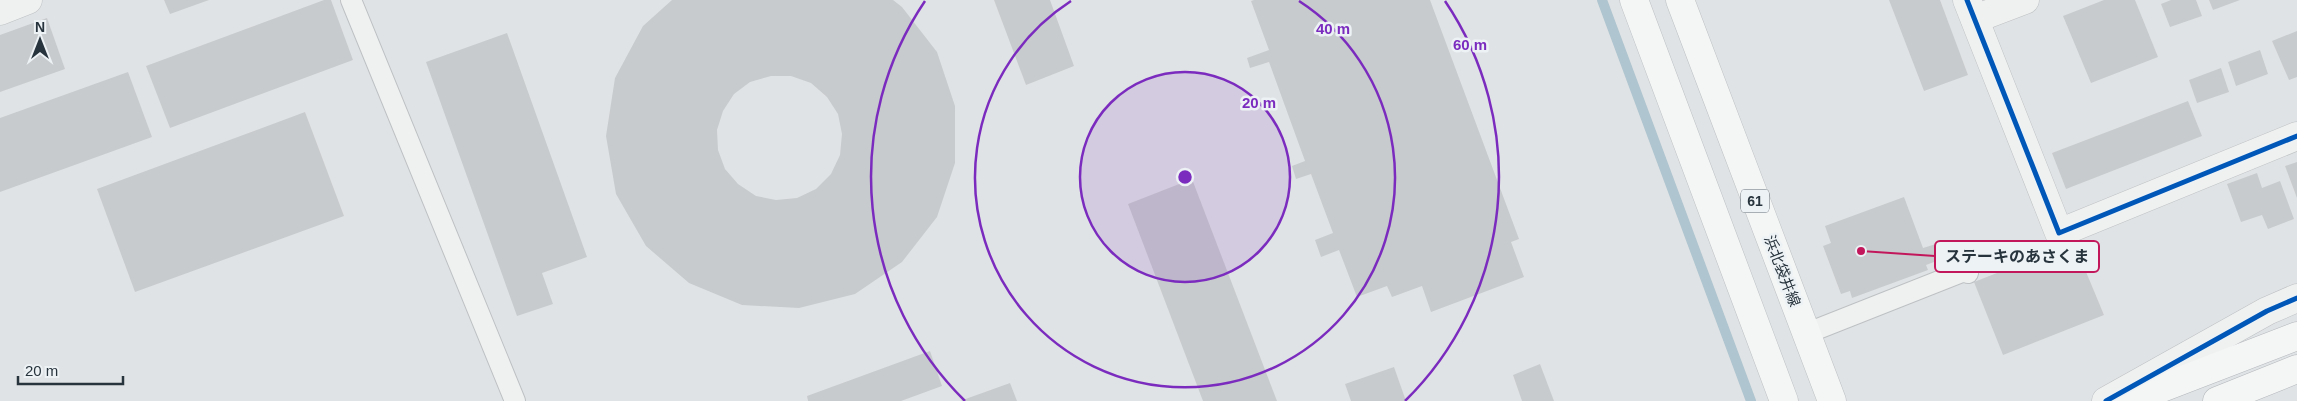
<svg xmlns="http://www.w3.org/2000/svg" width="2297" height="401" viewBox="0 0 2297 401" font-family="Helvetica,'Noto Sans JP',sans-serif">
<rect width="100%" height="100%" fill="#e0e3e5"/>
<g fill="none" stroke-linecap="round" stroke-linejoin="round">
<polyline stroke="#afc5cf" stroke-width="10" points="1602,0 1751,401"/>
</g>
<g fill="#c8cbcd" fill-rule="evenodd">
<polygon points="164,0 209,0 170,14"/>
<polygon points="324,0 331,0 353,60 170,128 146,66"/>
<path d="M 672,0 L 893,0 L 902,7 L 937,52 L 955,106 L 955,163 L 937,217 L 902,262 L 855,294 L 799,308 L 742,305 L 689,283 L 646,246 L 616,194 L 606,136 L 615,78 L 643,26 ZM 771,76 L 791,76 L 811,83 L 827,97 L 838,114 L 842,134 L 840,155 L 831,174 L 816,189 L 797,198 L 776,200 L 756,196 L 738,184 L 725,169 L 718,150 L 717,130 L 723,111 L 734,94 L 750,82 Z"/>
<polygon points="994,0 1050,0 1074,66 1026,85"/>
<polygon points="1254,0 1430,0 1519,239 1511,242 1524,277 1431,312 1422,286 1392,297 1387,286 1357,297 1339,250 1321,257 1315,240 1333,233 1311,174 1296,179 1292,166 1305,161 1269,62 1250,68 1247,58 1269,50 1251,1"/>
<polygon points="1889,0 1940,0 1968,75 1924,91"/>
<polygon points="2104,0 2135,0 2158,57 2091,83 2063,16"/>
<polygon points="2171,0 2196,0 2202,16 2170,27 2161,4"/>
<polygon points="2209,0 2240,0 2213,10"/>
<polygon points="47,18 65,69 0,92 0,35"/>
<polygon points="2297,31 2297,77 2289,80 2272,41"/>
<polygon points="507,33 587,257 542,273 553,304 517,316 426,62"/>
<polygon points="2260,50 2268,74 2236,86 2228,62"/>
<polygon points="2221,68 2229,92 2197,103 2189,80"/>
<polygon points="128,72 152,137 0,192 0,118"/>
<polygon points="2188,101 2202,136 2066,189 2052,153"/>
<polygon points="305,112 344,216 135,292 97,189"/>
<polygon points="2297,162 2297,198 2285,166"/>
<polygon points="2257,173 2262,188 2280,181 2294,219 2268,229 2262,215 2241,222 2227,184"/>
<polygon points="1192,179 1277,401 1203,401 1128,204"/>
<polygon points="1904,197 1923,248 1936,244 1942,259 1926,265 1928,270 1852,298 1850,291 1841,294 1823,246 1831,243 1825,226"/>
<polygon points="2074,243 2104,315 2003,355 1974,282"/>
<polygon points="930,351 942,386 901,401 808,401 807,396"/>
<polygon points="1540,364 1554,401 1522,401 1513,375"/>
<polygon points="1394,367 1406,401 1351,401 1345,384"/>
<polygon points="1010,383 1017,401 960,401"/>
</g>
<g fill="none" stroke-linecap="round" stroke-linejoin="round">
<g stroke="#bec1c3" stroke-width="22">
<g id="service">
<polyline points="351,0 515,401"/>
<polyline points="1805,334 1967,270 1968,273"/>
</g>
</g>
<g stroke="#bec1c3" stroke-width="29">
<g id="minor">
<polyline points="1967,0 2059,233 2297,136"/>
<polyline points="0,11 28,0"/>
<polyline points="1975,19 2025,0"/>
<polyline points="2106,401 2267,311 2297,298"/>
</g>
</g>
<g stroke="#bcc0c3" stroke-width="29">
<g id="primary">
<polyline points="1634,0 1784,401"/>
<polyline points="1680,0 1832,401"/>
</g>
</g>
<g stroke="#b2b6ba" stroke-width="29">
<g id="trunk">
<polyline points="2128,401 2297,336"/>
<polyline points="2217,401 2297,369"/>
</g>
</g>
<use href="#service" stroke="#eff1f1" stroke-width="20"/>
<use href="#minor" stroke="#eff1f1" stroke-width="28"/>
<use href="#primary" stroke="#f4f5f5" stroke-width="28"/>
<use href="#trunk" stroke="#f4f5f5" stroke-width="28"/>
<g stroke="#edf2f5" stroke-width="8">
<g id="cycleway">
<polyline points="1967,0 2059,233 2297,136"/>
<polyline points="2106,401 2267,311 2297,298"/>
</g>
</g>
<use href="#cycleway" stroke="#0057b8" stroke-width="5"/>
</g>
<circle cx="1185" cy="177" r="105" fill="#7b2cbf" fill-opacity=".12"/>
<g fill="none" stroke="#7b2cbf" stroke-width="2.5">
<circle cx="1185" cy="177" r="105"/>
<path d="M1299 1A210 210 0 1 1 1071 1"/>
<path d="M965 401A314 314 0 0 1 925 1M1445 1A314 314 0 0 1 1405 401"/>
</g>
<g text-anchor="middle" stroke-width="5" stroke-linejoin="round" paint-order="stroke">
<rect fill="#edf2f5" stroke="#636d74" stroke-width="1" x="1741" y="189.5" width="28" height="23" rx="4"/>
<g font-size="14" font-weight="bold" fill="#28343d">
<text x="1755" y="206">61</text>
</g>
<g font-size="15" fill="#28343d" stroke="#edf2f5">
<text transform="translate(1782 271) rotate(69)" y="5">浜北袋井線</text>
</g>
</g>
<circle cx="1185" cy="177" r="8" fill="#7b2cbf" stroke="#edf2f5" stroke-width="2.5"/>
<g font-size="15" text-anchor="middle" font-weight="bold" fill="#7b2cbf" stroke="#edf2f5" stroke-width="5" stroke-linejoin="round" paint-order="stroke">
<text x="1333" y="34">40 m</text>
<text x="1470" y="50">60 m</text>
<text x="1259" y="108">20 m</text>
</g>
<path fill="none" stroke="#c2185b" stroke-width="2" d="M1861 251L1935 256"/>
<circle fill="#c2185b" stroke="#edf2f5" stroke-width="2" cx="1861" cy="251" r="5"/>
<rect fill="#edf2f5" stroke="#c2185b" stroke-width="2" x="1935" y="241" width="164" height="31" rx="5"/>
<g font-size="16" text-anchor="middle" font-weight="bold" fill="#28343d">
<text x="2017" y="262">ステーキのあさくま</text>
</g>
<g transform="translate(40 40)" stroke="#edf2f5" stroke-width="4" paint-order="stroke">
<path d="M0-4L9 19L0 12L-9 19Z" fill="#28343d"/>
<text y="-8" font-size="14" font-weight="bold" text-anchor="middle" fill="#28343d">N</text>
</g>
<path d="M18 376v8h105v-8" fill="none" stroke="#28343d" stroke-width="2.5"/>
<text x="25" y="376" font-size="15" fill="#28343d" stroke="#edf2f5" stroke-width="4" paint-order="stroke">20 m</text>
</svg>
